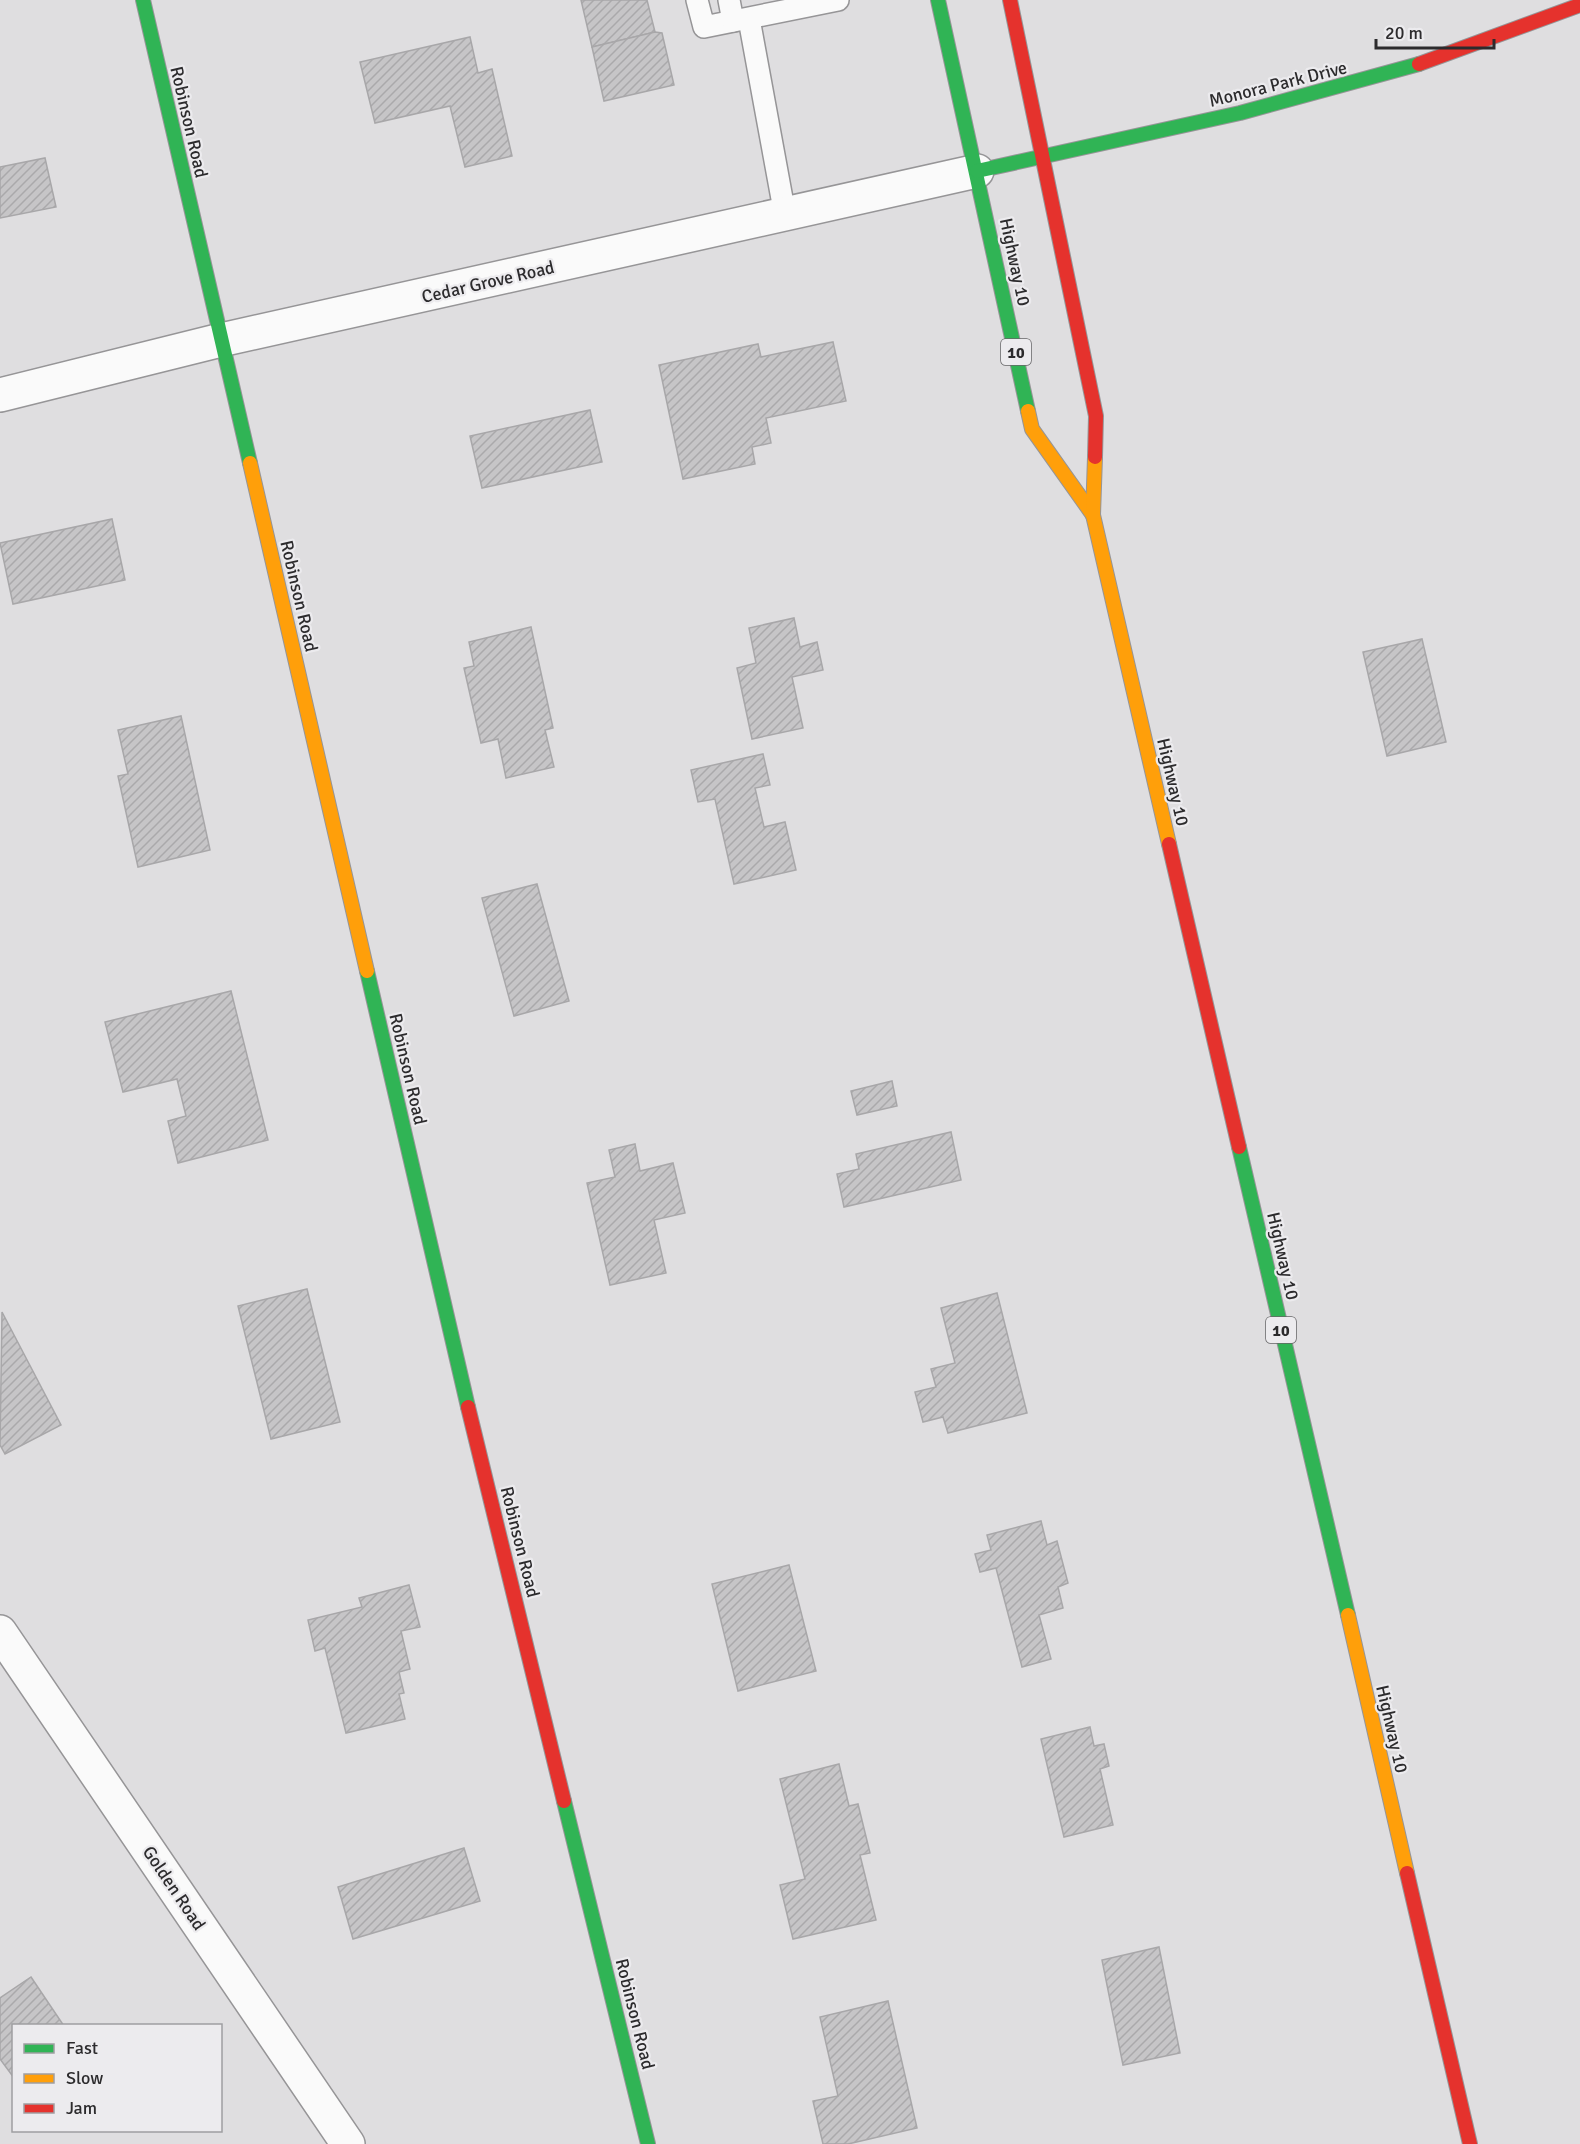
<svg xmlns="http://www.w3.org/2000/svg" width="1580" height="2144" viewBox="0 0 1580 2144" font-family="Signika,sans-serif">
<defs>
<pattern id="building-hatch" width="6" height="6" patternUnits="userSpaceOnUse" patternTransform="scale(1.5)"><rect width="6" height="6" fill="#c6c5c7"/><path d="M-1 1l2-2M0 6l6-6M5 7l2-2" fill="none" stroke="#aaa9ab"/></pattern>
</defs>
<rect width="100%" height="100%" fill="#dfdee0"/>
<g fill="url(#building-hatch)" stroke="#a8a7a9" stroke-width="1.5">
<polygon points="581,0 647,0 655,32 592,47"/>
<polygon points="655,32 662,33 674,85 604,101 592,47"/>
<polygon points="470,37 478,73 492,69 512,156 465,167 450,106 375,123 360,62"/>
<polygon points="45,158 56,207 0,218 0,167"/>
<polygon points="833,342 846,401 766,418 771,443 752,447 755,464 683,479 659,365 758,344 761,357"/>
<polygon points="590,410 602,462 482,488 470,436"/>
<polygon points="112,519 125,580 13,604 0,543"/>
<polygon points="794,618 800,647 817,642 823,670 792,677 803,728 752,739 737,668 756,663 749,628"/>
<polygon points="531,627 553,728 545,730 554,767 506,778 498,739 481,743 464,668 474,666 469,642"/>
<polygon points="1422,639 1446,742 1387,756 1363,652"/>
<polygon points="181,716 210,850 138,867 118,776 128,774 118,730"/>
<polygon points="763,754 770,785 755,788 764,827 785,822 796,870 734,884 715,799 698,802 691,770"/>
<polygon points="537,884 569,1001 514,1016 482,898"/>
<polygon points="231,991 268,1140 178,1163 168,1121 186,1116 177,1079 123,1092 105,1022"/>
<polygon points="892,1081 897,1106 857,1115 851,1091"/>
<polygon points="951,1132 961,1180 844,1207 837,1174 859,1169 856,1154"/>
<polygon points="635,1144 640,1171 673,1163 685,1213 654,1220 666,1273 610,1285 587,1183 615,1177 609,1150"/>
<polygon points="307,1289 340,1422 271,1439 238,1306"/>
<polygon points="997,1293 1027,1413 948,1433 943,1417 923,1422 915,1392 936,1387 931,1369 955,1363 941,1308"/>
<polygon points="2,1312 61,1425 5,1454 0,1445"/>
<polygon points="1041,1521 1047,1545 1057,1541 1068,1583 1058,1587 1063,1608 1039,1615 1051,1659 1022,1667 996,1568 980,1572 975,1554 991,1550 987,1535"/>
<polygon points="789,1565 816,1671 738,1691 712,1584"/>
<polygon points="409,1585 420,1627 401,1631 410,1669 399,1672 404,1693 399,1694 405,1719 346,1733 325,1648 315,1651 308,1620 362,1607 359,1598"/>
<polygon points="1090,1727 1094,1746 1104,1744 1109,1766 1100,1769 1113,1825 1064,1837 1041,1739"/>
<polygon points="839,1764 849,1806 858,1804 870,1853 860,1855 876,1920 793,1939 780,1885 805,1879 780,1779"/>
<polygon points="464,1848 480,1901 353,1939 338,1887"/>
<polygon points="1159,1947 1180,2053 1123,2065 1102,1960"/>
<polygon points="31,1977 64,2026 14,2026 14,2078 0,2059 0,1998"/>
<polygon points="888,2001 917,2128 848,2144 823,2144 813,2101 838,2096 820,2017"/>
</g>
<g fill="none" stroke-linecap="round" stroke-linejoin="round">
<g stroke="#969597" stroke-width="24">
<g id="lane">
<polyline points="697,0 704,27 838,0"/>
<polyline points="729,0 733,21"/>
<polyline points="749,19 785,215"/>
</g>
</g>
<g stroke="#969597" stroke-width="36">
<g id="street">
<polyline points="0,395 221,340 977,171"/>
<polyline points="0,1632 348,2144"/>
</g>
</g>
<g stroke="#969597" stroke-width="16">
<g id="fast">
<polyline points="143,0 250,463"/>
<polyline points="938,0 1028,411"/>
<polyline points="977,171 1240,113 1419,64"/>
<polyline points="367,971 468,1407"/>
<polyline points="1239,1147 1348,1615"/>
<polyline points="564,1801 648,2144"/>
</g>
</g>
<g stroke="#969597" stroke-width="16">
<g id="slow">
<polyline points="1028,411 1032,429 1093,515"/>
<polyline points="1095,457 1093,515 1169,844"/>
<polyline points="250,463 367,971"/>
<polyline points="1348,1615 1407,1873"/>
</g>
</g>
<g stroke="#969597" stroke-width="16">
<g id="jam">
<polyline points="1010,0 1096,416 1095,457"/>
<polyline points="1419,64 1580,5"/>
<polyline points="1169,844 1239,1147"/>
<polyline points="468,1407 564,1801"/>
<polyline points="1407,1873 1470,2144"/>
</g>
</g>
<use href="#lane" stroke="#fafafa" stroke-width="21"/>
<use href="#street" stroke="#fafafa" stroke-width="33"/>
<use href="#fast" stroke="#30b455" stroke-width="14"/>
<use href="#slow" stroke="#ff9f0a" stroke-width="14"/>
<use href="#jam" stroke="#e5322d" stroke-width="14"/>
</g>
<g text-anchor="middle" stroke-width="4.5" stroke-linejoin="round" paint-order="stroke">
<g fill="#ecebee" stroke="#666567" stroke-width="1.5">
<rect x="1001" y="339" width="30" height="26" rx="4.5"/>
<rect x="1266" y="1317" width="30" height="26" rx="4.5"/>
</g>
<g font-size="16" font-weight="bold" fill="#2c2b2d">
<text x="1016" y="358">10</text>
<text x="1281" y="1336">10</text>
</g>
<g font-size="18" fill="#2c2b2d" stroke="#ecebee">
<text transform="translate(1278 84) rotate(-14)" y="6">Monora Park Drive</text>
<text transform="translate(189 122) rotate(77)" y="6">Robinson Road</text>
<text transform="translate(1015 262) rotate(78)" y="6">Highway 10</text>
<text transform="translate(488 282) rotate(-13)" y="6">Cedar Grove Road</text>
<text transform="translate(299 596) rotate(77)" y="6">Robinson Road</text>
<text transform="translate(1173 782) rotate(77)" y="6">Highway 10</text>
<text transform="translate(408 1069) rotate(77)" y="6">Robinson Road</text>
<text transform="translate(1283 1256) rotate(77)" y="6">Highway 10</text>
<text transform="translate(520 1542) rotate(76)" y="6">Robinson Road</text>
<text transform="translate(1392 1729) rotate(77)" y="6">Highway 10</text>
<text transform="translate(174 1888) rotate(56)" y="6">Golden Road</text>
<text transform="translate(635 2014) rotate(76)" y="6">Robinson Road</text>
</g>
</g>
<rect x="12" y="2024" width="210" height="108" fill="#ecebee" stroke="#9f9ea1" stroke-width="1.5"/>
<rect x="24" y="2044" width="30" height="9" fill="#30b455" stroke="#9f9ea1" stroke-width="1.5"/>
<text x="66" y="2054" font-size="18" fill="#2c2b2d">Fast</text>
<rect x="24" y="2074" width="30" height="9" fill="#ff9f0a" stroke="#9f9ea1" stroke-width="1.5"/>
<text x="66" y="2084" font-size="18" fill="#2c2b2d">Slow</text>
<rect x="24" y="2104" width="30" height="9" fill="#e5322d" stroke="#9f9ea1" stroke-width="1.5"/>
<text x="66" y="2114" font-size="18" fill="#2c2b2d">Jam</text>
<path d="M1376 39v9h118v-9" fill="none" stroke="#2c2b2d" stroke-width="3"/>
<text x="1385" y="39" font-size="18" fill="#2c2b2d" stroke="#ecebee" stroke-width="4.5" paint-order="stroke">20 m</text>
</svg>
